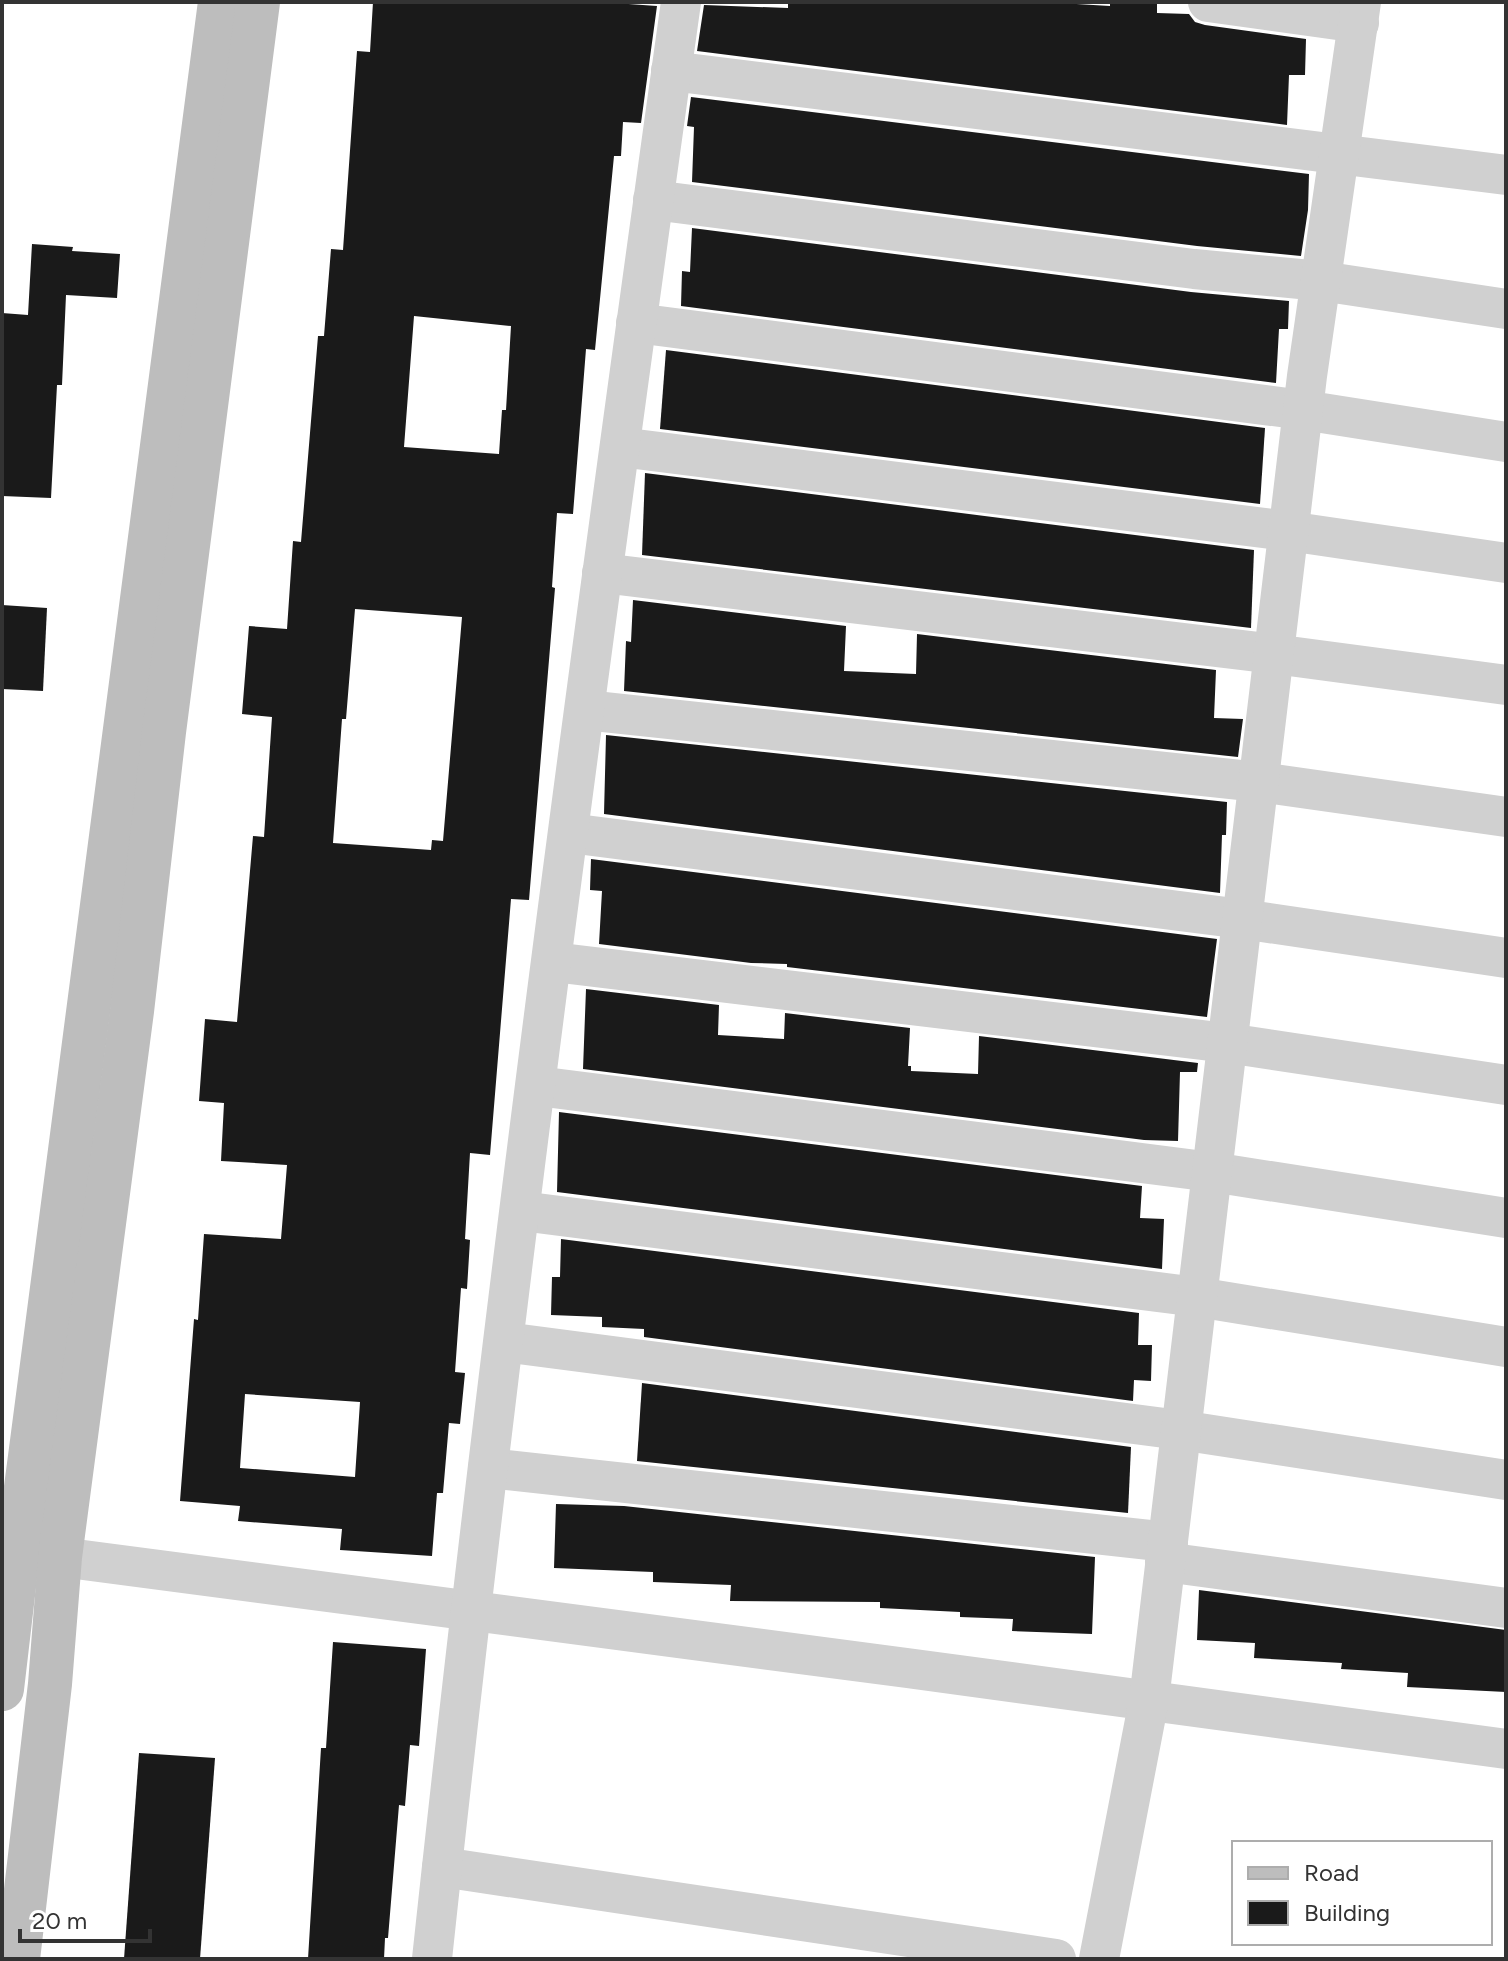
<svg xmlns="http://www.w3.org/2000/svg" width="1508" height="1961" viewBox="0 0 1508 1961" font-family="Figtree,sans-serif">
<rect width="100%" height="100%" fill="#fff"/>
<g fill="#1a1a1a" fill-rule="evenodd">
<path d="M 373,2 L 600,2 L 657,6 L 641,123 L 623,122 L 621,156 L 614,156 L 595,350 L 586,349 L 573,514 L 557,513 L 552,587 L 555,588 L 529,900 L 511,899 L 490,1155 L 470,1153 L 465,1239 L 470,1240 L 467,1289 L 461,1288 L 455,1372 L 465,1373 L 460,1424 L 449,1423 L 443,1493 L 437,1493 L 432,1556 L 340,1550 L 342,1529 L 238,1521 L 240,1506 L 180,1501 L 194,1319 L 198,1320 L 204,1234 L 281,1239 L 287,1165 L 221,1161 L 224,1103 L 199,1101 L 205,1019 L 237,1022 L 253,836 L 264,837 L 272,717 L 242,714 L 249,626 L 287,629 L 293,541 L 301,542 L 318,336 L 324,336 L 331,249 L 343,250 L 357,51 L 370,52 ZM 414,316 L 511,326 L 506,410 L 502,410 L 499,454 L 404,447 ZM 355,609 L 462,617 L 443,841 L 432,840 L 431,850 L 333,843 L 342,719 L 346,719 ZM 245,1394 L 360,1402 L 355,1477 L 240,1468 Z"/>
<polygon points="788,2 1043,2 1110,6 1110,2 1157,2 1157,13 1189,14 1195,22 1205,25 1306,39 1305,75 1289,75 1287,125 697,51 704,5 788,8"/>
<polygon points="691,97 1309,174 1308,210 1301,256 1197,246 692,182 694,127 687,126"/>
<polygon points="692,228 1191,292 1289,301 1288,329 1279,329 1276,383 681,306 682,271 690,272"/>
<polygon points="32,244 73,247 72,251 120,254 117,298 66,295 62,385 57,385 51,498 2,496 2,313 28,315"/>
<polygon points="666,350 1265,428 1260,504 660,429"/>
<polygon points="645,473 1254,550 1251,628 642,555"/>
<polygon points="633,600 846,626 844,671 916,674 917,634 1216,670 1214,718 1243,719 1238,757 624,691 626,641 631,642"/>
<polygon points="2,605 47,608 43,691 2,689"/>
<polygon points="606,735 1227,802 1226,835 1222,835 1220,893 604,814"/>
<polygon points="591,859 1217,939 1207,1017 787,967 787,964 751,963 599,944 602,891 590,890"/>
<polygon points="586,989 719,1005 718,1035 784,1039 785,1013 910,1028 908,1066 911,1066 911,1071 978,1074 979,1036 1198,1063 1197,1072 1180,1072 1178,1141 1144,1140 583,1069"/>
<polygon points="559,1112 1142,1186 1140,1218 1164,1219 1162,1269 557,1192"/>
<polygon points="561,1239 1139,1313 1138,1345 1152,1345 1151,1381 1134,1380 1133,1401 644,1337 644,1329 602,1327 602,1317 551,1315 552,1277 560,1277"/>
<polygon points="642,1383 1131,1447 1128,1513 637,1461"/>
<polygon points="556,1504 624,1506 1095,1557 1092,1634 1012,1631 1013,1619 960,1617 960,1612 880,1608 880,1602 730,1601 731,1585 653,1582 653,1572 554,1568"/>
<polygon points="1199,1590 1506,1630 1506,1692 1407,1687 1408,1673 1341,1669 1342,1663 1254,1658 1255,1643 1197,1640"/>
<polygon points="333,1642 426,1649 419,1746 410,1745 405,1806 399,1805 388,1938 385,1938 384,1959 308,1959 321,1748 326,1748"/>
<polygon points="139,1753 215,1758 200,1959 124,1959"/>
</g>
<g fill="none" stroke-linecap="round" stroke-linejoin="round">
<g stroke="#d0d0d0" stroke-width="40">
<polyline points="1208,2 1359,23"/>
<polyline points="671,71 1506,175"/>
<polyline points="653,200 1194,269 1321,281 1506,309"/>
<polyline points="636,323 1303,410 1506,442"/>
<polyline points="620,447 1288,531 1506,563"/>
<polyline points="602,573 1274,654 1506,685"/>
<polyline points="585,710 1259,782 1506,817"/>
<polyline points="569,833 1242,919 1506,958"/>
<polyline points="553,962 1227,1043 1506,1085"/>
<polyline points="537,1086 1212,1172 1506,1218"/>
<polyline points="521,1211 1197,1297 1506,1347"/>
<polyline points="504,1342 1180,1430 1506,1480"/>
<polyline points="488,1468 1168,1542"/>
<polyline points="30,1553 907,1668 1506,1749"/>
<polyline points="1165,1562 1506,1608"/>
<polyline points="442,1867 1056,1959"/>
<path d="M 432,1959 C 502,1305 590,653 681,2"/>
<polyline points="1099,1959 1149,1700 1307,376 1361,2"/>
</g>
<g stroke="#bdbdbd" stroke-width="44">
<polyline points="2,1689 22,1518 220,2"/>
<polyline points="18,1959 50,1684 60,1557 132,1011 164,732 258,2"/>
</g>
</g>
<rect width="1508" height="1961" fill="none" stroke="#333333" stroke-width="8"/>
<rect x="1232" y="1841" width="260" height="104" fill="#ffffff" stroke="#adadad" stroke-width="2"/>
<rect x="1248" y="1867" width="40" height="12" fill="#bdbdbd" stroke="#adadad" stroke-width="2"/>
<text x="1304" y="1881" font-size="24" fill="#333333">Road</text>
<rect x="1248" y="1901" width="40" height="24" fill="#1a1a1a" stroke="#adadad" stroke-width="2"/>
<text x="1304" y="1921" font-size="24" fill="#333333">Building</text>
<path d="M20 1929v12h130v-12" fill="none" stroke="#333333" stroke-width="4"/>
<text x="32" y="1929" font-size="24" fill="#333333" stroke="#ffffff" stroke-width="6" paint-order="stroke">20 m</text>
</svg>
